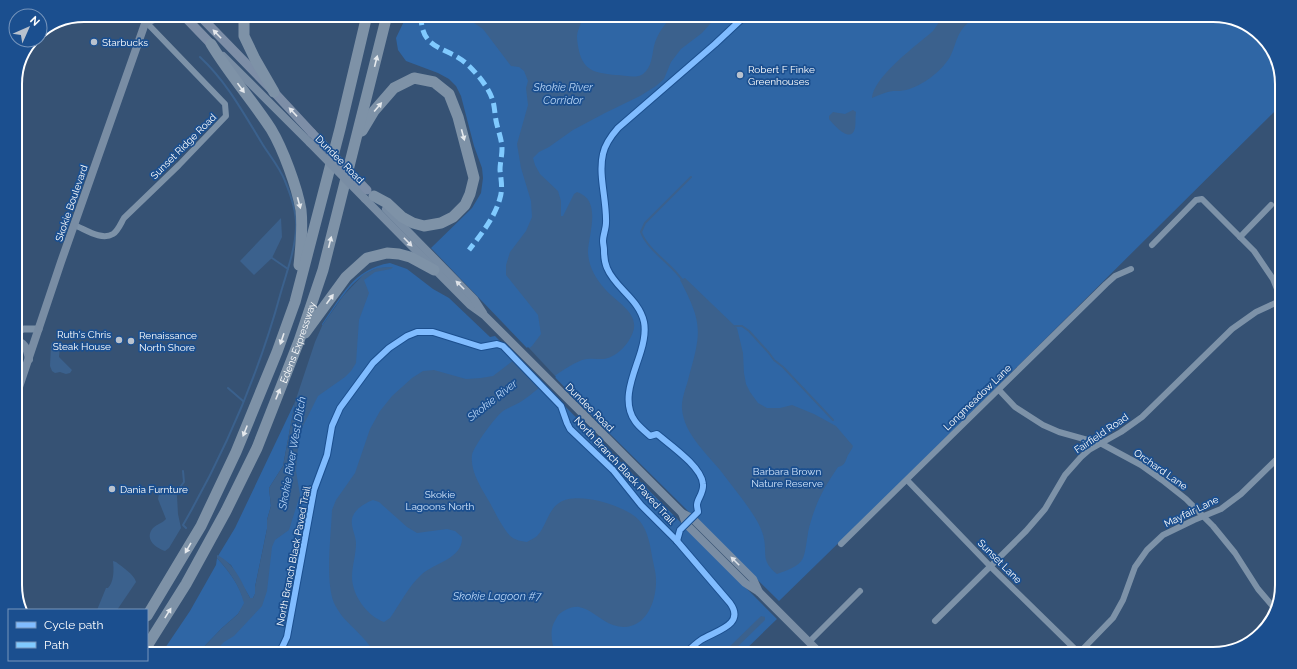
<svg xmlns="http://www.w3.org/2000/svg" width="1297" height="669" viewBox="0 0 1297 669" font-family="Raleway,sans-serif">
<rect width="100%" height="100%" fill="#365274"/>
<g fill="#2f66a5">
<polygon points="407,15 1212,15 1243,22 1270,46 1282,80 1282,104 905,478 779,601 596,420 431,248 472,208 481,193 483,178 482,168 474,146 461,96 456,86 449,79 438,73 406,61 398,50 396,38"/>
<path d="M 390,263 L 407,269 L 433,289 L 449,298 L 490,337 L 495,336 L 777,619 L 741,654 L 209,654 L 250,613 L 290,462 L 347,294 L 374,270 L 389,267 C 383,268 376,268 371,271 C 349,281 336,307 322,326 L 322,324 C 342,296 353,269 390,263 Z"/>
<polygon points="295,402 283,466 269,488 271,506 267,520 267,529 255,587 255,594 253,598 250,598 231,565 218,556 235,528"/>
<path d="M 217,558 C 230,572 239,585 245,603 L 238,614 L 222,628 L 197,654 L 161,654 L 190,611 L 216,565 Z"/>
</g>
<g fill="#3b618d" fill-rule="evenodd">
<path d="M 462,15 L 584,15 C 582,22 578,28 577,36 C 577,41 578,46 579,51 C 584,72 597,73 616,75 C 625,75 636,79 643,74 C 652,67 652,55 654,46 C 657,34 665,23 674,15 L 718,15 L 702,33 L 681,49 L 671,62 L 664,79 L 656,86 L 640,96 L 605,113 L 573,130 L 549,147 L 539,152 L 533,158 L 535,165 L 540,174 L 558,191 L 561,201 L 561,216 L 563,216 L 574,194 L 577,192 C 602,200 589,233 588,251 C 588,266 596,279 605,289 C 615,301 640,313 633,332 C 629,344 616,358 603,359 C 596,359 588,358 582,360 C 558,370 542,387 522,401 C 516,405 509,407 503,411 C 495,417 474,446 472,455 C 470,472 482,489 490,503 C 495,512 506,536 515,539 C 519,541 523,541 527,542 C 530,540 535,538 537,536 C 546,527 548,510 559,503 C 576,491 617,504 633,515 C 648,525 650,545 653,561 C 654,567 656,573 656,579 C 657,604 643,635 613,625 C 601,621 591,609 579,607 C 572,606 561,611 557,617 C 556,619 554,622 553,625 C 550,633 552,646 556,654 L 373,654 C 373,644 349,625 342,616 C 339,612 336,607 334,603 C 325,581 331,535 332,510 L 336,500 L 355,473 L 370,429 L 380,411 L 392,396 L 412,378 L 423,371 L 434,370 L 466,379 L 481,378 L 493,376 L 532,346 L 541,334 L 538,315 L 506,275 L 506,265 L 510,252 L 526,231 L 532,217 L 531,201 L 521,168 L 517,144 L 528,105 L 526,88 L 528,81 L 524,71 L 519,67 L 511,66 L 483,29 ZM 373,500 L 379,502 L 407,527 L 417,533 L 447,529 L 455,531 L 462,537 C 463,559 434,563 421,575 C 408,587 400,604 390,618 L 384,622 C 367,616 352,595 352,577 C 352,566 356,555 356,543 C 356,534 348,523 354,514 C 357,508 367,502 373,500 Z"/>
<path d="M 944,15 L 992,15 C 984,25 980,21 969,22 C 956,33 957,43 950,57 C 941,72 922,86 906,90 C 902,91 897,91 893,91 C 886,92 879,95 872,98 C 873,77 918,44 933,31 C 937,26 940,20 944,15 Z"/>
<path d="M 853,110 L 856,112 C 855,117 856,123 855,128 C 851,145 833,124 829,119 L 829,116 L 833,112 L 845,114 Z"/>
<polygon points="281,218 282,237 272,258 254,275 240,261"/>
<path d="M 389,267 L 393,267 L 391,269 L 375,272 L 364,280 L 369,293 L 359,320 L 356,363 L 351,371 L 345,377 L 318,396 L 303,426 L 299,437 L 296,471 L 300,495 L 289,530 L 275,540 L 272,547 L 267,591 L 262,606 L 234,636 L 224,642 L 212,654 L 197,654 L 222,628 L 238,614 L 244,603 C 239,585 230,572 217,558 L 217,555 C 235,564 241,581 250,598 L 253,598 L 255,594 L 255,587 L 267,529 L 267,520 L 271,506 L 269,488 L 283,466 L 295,402 L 315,342 L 322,326 L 343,296 L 364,274 L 377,268 Z"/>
<path d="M 685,278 L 737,328 L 743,353 L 744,373 L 746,384 L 750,392 L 758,403 L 767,408 L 780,408 L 792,405 L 814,414 L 836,426 L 853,446 C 852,449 850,452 848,455 C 845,461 846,465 838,467 C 823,489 816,502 809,528 C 807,536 806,552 803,558 C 799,567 785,571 777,574 C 761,561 767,555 764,539 C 763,532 758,522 754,516 C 744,500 731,485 720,470 C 705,452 684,433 682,409 C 681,398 687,386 689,376 C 702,331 702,322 680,280 Z"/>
<polygon points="53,342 58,343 60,347 59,357 72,370 70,373 66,374 60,372 55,373 52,371 50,366 51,344"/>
<path d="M 170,490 L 176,493 L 177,496 L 178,514 L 181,528 L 169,548 L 165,551 C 155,548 144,539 153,528 C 157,524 163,523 166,519 L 158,499 L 159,494 L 162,492 Z"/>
<path d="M 113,561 L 116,562 C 122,567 134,574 136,582 L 117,610 L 97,610 L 106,588 L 108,588 C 114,582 114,570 113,561 Z"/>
<polygon points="761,616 765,617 765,620 730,654 722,654"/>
</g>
<polygon fill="#365274" points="528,347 556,377 541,389 512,359"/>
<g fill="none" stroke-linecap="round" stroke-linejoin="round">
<g stroke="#3b618d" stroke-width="2">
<polyline points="272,258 288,269"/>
<path d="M 683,281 C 672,264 648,251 641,232 L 645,223 L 691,177"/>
<polyline points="735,326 742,326 749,331 769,353 774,360 783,367 833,420"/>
<polyline points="228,388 243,401"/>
<polyline points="174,495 184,482 183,471"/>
<path d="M 186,528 L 183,525 C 225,452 259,373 281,292 C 287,271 295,250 296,228 C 297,214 290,193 285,181 C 280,168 270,156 263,145 C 244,114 227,82 200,57"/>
</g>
<g stroke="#7d92a8" stroke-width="6">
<path d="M 74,225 C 85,229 101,241 113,234 C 118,231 121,223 124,218 L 179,165 L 226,116 L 225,104 L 146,22"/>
<polyline points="1240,237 1271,205"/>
<polyline points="1152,245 1196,200 1202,199 1254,251 1273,279 1282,301"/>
<polyline points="999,390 1015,407 1043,425 1059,432 1102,444 1141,465 1162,480 1186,499 1213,526 1235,553 1258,589 1276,610"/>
<polyline points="907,480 990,566 1080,654"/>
<polyline points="841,544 1106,284 1115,276 1131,269"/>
<polyline points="935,621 1026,531 1045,509 1065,475 1081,457 1089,450 1121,432 1142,417 1232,329 1256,312 1282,300"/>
<polyline points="809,642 860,591"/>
<polyline points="1079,653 1113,618 1123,600 1135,567 1147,550 1163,535 1194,520 1221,509 1241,494 1282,454"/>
</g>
<polyline stroke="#7d92a8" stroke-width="7" points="15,332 24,329 39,329"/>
<g stroke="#798da4" stroke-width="8">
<polyline points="146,22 165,15"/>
<polyline points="223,56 310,143"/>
<polyline points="365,199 470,305 484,315 682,513 692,518 753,579 759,592"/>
<polyline points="386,209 474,299 483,313"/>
<path d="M 15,341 C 26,342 27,350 29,359"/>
<polyline points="15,399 61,262 148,15"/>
<polyline points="682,513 686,524 745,583 759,592 821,654"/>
</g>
<g stroke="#7d8ea7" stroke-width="9">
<polyline points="183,15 211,44"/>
<polyline points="199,15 274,92 312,133"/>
</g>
<g stroke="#7e92a7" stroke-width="11">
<polyline points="244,15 244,36 255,59 274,92"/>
<path d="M 211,44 C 229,74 252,100 271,129 C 283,149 297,187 301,210 C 303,228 301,247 299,265"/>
<polyline points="362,131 374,111 394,88 414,78 434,82 449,94 458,117 474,178 470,194 465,205 453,217 441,223 424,226 413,223 402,217 387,203 374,196"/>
<polyline points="305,333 346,277 367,258 387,253 399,254 410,257 434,270"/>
<polyline points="147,616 201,526 236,452 277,352 295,302 340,129 367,15"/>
<path id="s1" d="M 147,646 L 186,584 L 226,511 L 257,448 L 299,341 L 323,270 L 387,15"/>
</g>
<polyline stroke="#798da4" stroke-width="8" points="310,143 365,199"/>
<polyline stroke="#7d8ea7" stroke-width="9" points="312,133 367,190"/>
<path stroke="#80caff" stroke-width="5" stroke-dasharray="10 5" stroke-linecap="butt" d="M 421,15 C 421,53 448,45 469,66 C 479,76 489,88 493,101 C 495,109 495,118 497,125 C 499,133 502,141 502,149 C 502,156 500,163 500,170 C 501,180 503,188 500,198 C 495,217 482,233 469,250"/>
<g stroke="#1b4f8f" stroke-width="8">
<g id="cycleway">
<path d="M 677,541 L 680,530 L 698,512 C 698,510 697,508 697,505 C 697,499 704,493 703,484 C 702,467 670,445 657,434 L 650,436 C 645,431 639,427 635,421 C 620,400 635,372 641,351 C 644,341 646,332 644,322 C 639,299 615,288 607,268 C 604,261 604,257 604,250 C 604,247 603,244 603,241 C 603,235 606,229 606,223 C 607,201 598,175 603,154 C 605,144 611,136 618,128 L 715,44 L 746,15"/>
<path d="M 279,654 L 287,637 L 314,490 L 327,455 L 332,426 L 340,408 L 373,363 L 389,348 L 407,336 L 417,332 L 433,332 L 481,347 L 497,344 L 503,346 L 561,406 L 567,423 L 570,429 L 613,470 L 641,505 L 677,541 L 730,603 C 746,625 715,631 701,640 C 695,644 690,649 685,654"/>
</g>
</g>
<use href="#cycleway" stroke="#80bcff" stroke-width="6"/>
</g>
<defs><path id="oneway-solid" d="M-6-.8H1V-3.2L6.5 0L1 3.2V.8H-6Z"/></defs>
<g fill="#e5e8ed">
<use href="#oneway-solid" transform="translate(217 34) rotate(-134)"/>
<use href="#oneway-solid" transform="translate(293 112) rotate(-133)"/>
</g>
<g fill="#e5e9ed">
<use href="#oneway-solid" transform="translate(376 61) rotate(-76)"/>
<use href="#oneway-solid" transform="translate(241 88) rotate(54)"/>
<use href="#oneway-solid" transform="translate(378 107) rotate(-50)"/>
<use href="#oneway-solid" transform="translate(463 135) rotate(75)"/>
<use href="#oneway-solid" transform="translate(299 203) rotate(75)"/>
<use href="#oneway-solid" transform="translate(330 242) rotate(-76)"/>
<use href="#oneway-solid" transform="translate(330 299) rotate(-54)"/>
<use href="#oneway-solid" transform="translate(282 339) rotate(109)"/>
<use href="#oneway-solid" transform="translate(278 394) rotate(-68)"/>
<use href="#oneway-solid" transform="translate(245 431) rotate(112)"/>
<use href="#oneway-solid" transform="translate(188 548) rotate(120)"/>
<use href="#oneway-solid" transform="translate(168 613) rotate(-58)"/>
</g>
<g fill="#dee2e8">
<use href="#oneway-solid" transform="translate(408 242) rotate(46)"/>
<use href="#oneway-solid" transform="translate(460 285) rotate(-135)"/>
<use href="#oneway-solid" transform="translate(735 561) rotate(-135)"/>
</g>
<g fill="#b9c2ce" stroke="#1b4f8f" stroke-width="1.5">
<circle cx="94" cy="42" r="4"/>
<circle cx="740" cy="75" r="4"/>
<circle cx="119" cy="340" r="4"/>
<circle cx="131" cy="341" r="4"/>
<circle cx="112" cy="489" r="4"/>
</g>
<g text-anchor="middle" stroke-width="3.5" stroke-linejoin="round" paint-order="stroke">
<g font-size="10" fill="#fff" stroke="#1b4f8f" text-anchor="start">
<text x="102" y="46">Starbucks</text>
<text x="748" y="73">Robert F Finke<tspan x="748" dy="12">Greenhouses</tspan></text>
<text x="111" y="338" text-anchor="end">Ruth's Chris<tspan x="111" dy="12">Steak House</tspan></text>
<text x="139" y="339">Renaissance<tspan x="139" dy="12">North Shore</tspan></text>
<text x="120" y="493">Dania Furnture</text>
</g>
<g font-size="10" fill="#fff" stroke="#1b4f8f">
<text transform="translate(183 146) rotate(-45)" y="4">Sunset Ridge Road</text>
<text transform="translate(340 159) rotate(45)" y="4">Dundee Road</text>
<text transform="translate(71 203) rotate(-71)" y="4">Skokie Boulevard</text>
<text dy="4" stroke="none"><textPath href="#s1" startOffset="340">Edens Expressway</textPath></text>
<text transform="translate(977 397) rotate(-44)" y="4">Longmeadow Lane</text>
<text transform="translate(590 407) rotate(45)" y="4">Dundee Road</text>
<text transform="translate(1101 433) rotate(-34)" y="4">Fairfield Road</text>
<text transform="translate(1161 469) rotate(35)" y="4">Orchard Lane</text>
<text transform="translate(625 470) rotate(47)" y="4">North Branch Black Paved Trail</text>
<text transform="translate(1191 511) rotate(-26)" y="4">Mayfair Lane</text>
<text transform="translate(293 556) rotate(-79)" y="4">North Branch Black Paved Trail</text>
<text transform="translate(1000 561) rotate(45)" y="4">Sunset Lane</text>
</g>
<g font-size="10" fill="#cfe3fa" stroke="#1b4f8f">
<text x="787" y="475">Barbara Brown<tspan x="787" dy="12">Nature Reserve</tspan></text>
<text x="440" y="498">Skokie<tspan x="440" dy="12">Lagoons North</tspan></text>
</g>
<g font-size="11" font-style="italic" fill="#b5d3f5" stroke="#1b4f8f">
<text x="563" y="91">Skokie River<tspan x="563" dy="13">Corridor</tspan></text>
<text transform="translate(492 400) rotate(-38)" y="4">Skokie River</text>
<text transform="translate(292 453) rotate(-80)" y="4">Skokie River West Ditch</text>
<text x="497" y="600">Skokie Lagoon #7</text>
</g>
</g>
<path d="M0 0H1297V669H0ZM84 22H1213A62 62 0 0 1 1275 84V585A62 62 0 0 1 1213 647H84A62 62 0 0 1 22 585V84A62 62 0 0 1 84 22Z" fill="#1b4f8f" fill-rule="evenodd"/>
<path fill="none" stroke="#fff" stroke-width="2" d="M84 22H1213A62 62 0 0 1 1275 84V585A62 62 0 0 1 1213 647H84A62 62 0 0 1 22 585V84A62 62 0 0 1 84 22Z"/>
<rect x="8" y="609" width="140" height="52" fill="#1b4f8f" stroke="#7695bc"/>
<rect x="16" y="622" width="20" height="6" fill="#80bcff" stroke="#7695bc"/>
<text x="44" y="629" font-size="12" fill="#ffffff">Cycle path</text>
<rect x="16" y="642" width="20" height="6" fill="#80caff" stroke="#7695bc"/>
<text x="44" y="649" font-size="12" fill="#ffffff">Path</text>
<g transform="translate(28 28) rotate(45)"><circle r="19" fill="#1b4f8f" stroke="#7695bc"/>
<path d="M0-3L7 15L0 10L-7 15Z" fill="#b9c2ce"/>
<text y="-6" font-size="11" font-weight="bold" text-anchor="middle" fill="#ffffff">N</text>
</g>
</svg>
